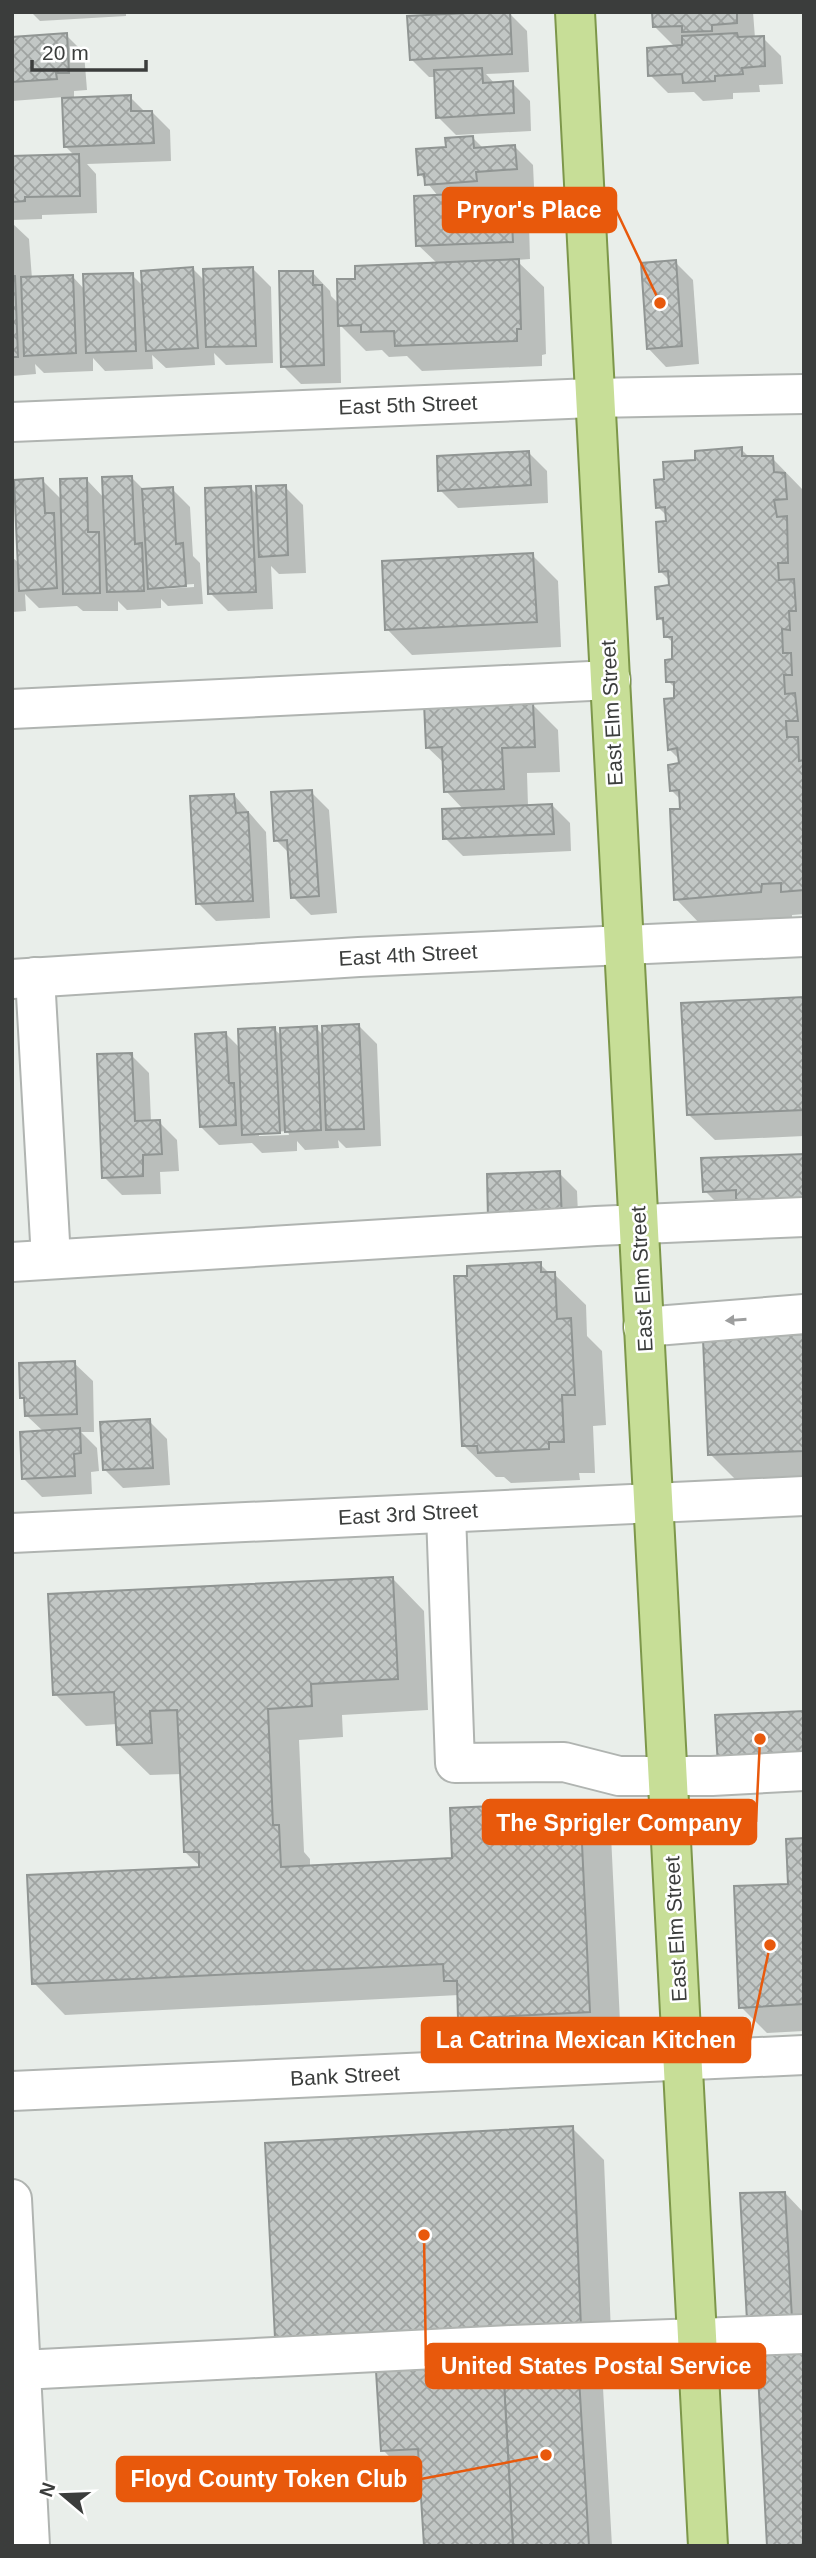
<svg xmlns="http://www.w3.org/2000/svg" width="816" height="2558" viewBox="0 0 816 2558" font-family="Helvetica,sans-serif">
<defs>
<pattern id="building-cross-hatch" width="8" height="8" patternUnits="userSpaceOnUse" patternTransform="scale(1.75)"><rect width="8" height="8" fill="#c2c7c5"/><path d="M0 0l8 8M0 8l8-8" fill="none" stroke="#9fa3a1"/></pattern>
</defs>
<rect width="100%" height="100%" fill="#e9eeea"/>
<g fill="#0003" fill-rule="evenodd">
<polygon points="31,12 126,12 126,16 40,21"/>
<polygon points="654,12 753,12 755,38 763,38 781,56 783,84 759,85 760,92 733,93 733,99 703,101 694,92 668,93 650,75 676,48 654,26"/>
<polygon points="509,13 527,31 529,72 486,74 495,84 512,83 530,101 531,131 456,135 438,117 436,77 429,77 411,59"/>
<polygon points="66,35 84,53 87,90 74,91 74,100 130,97 146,113 152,112 170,130 171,161 87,164 96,174 97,213 42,215 42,219 12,220 12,158 75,156 65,146 64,97 12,101 12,38"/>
<polygon points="473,138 484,149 515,147 533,165 534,187 494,190 494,199 461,201 468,208 511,206 529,224 530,259 516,260 544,287 546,354 542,355 542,366 422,371 407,356 389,357 382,350 366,351 340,325 341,383 301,384 283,366 312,272 330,291 331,296 339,304 357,280 438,264 418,245 438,196 420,174 448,149"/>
<polygon points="12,223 29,239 32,279 72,276 85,290 132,275 144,287 193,269 206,282 253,269 271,287 273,363 226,365 214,353 215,365 166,368 152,355 153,369 105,371 93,358 93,371 44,373 35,364 36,374 12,376"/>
<polygon points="675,262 693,280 699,364 666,367 648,348"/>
<polygon points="741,449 750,458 772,458 803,490 804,914 792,915 792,923 707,931 676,899 682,810 681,800 672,791 681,765 680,760 669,749 676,700 676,689 668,681 674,661 674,644 666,636 665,624 659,618 671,587 671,582 661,572 668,517 658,507 666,481 697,462"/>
<polygon points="529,453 547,471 548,503 458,508 440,490"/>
<path d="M 131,477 L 144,490 L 172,489 L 190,507 L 193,556 L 200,563 L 203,604 L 168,606 L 161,599 L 161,608 L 127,610 L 118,601 L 118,611 L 83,611 L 77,606 L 39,608 L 25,594 L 26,611 L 12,612 L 12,548 L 13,558 L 20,564 L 42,480 L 62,500 L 87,480 L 104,498 ZM 194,584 L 194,587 L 164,589 L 164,586 Z"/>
<polygon points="285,487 303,505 306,573 279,574 271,566 273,609 228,611 210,593 251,488 258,496"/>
<polygon points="532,555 558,581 561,647 412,655 387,629"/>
<polygon points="533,705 558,730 560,772 527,773 528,806 552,805 570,823 571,851 463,856 445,838 464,810 446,791 445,764 427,747"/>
<polygon points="311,792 329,810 337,913 311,915 293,897 290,854 276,840"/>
<polygon points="234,795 266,832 270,918 216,921 198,903"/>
<polygon points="804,998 804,1136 715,1140 689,1115"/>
<path d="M 359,1026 L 377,1044 L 381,1146 L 346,1148 L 338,1140 L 339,1148 L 305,1150 L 297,1141 L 297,1151 L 262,1153 L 252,1143 L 219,1145 L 201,1127 L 226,1034 L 241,1049 L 274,1029 L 283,1037 L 316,1028 L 324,1036 ZM 288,1131 L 289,1135 L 259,1136 L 259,1133 Z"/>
<polygon points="131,1055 149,1073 151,1122 159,1122 177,1140 179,1171 160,1172 161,1194 122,1195 104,1177"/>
<polygon points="804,1155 804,1216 723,1209 705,1191"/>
<polygon points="559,1173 577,1191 579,1238 490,1218"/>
<polygon points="540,1264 550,1274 554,1274 586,1305 587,1336 602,1351 606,1425 593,1426 595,1473 579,1473 580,1480 511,1483 504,1477 496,1477 464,1446 469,1277"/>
<polygon points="804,1336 804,1477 736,1480 710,1454"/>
<polygon points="74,1363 93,1381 94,1432 81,1432 97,1448 99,1471 91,1472 92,1494 42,1497 24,1479 44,1432 26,1415 26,1401 22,1397"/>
<polygon points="149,1421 167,1439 170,1485 123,1488 105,1470"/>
<polygon points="393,1579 424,1611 428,1710 342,1715 343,1737 299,1740 304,1852 310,1859 310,1867 454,1860 580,1803 611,1835 621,2043 492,2049 460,2018 459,1995 65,2015 34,1983 202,1868 185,1852 182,1774 150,1775 118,1744 117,1724 86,1726 55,1694"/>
<polygon points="804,1840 804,2031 767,2033 741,2007 790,1886"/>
<polygon points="572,2128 604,2160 612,2358 574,2360 603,2388 612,2546 426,2546 422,2481 414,2482 383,2450"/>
<polygon points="785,2193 803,2212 804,2336 767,2338"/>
</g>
<g fill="url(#building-cross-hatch)" stroke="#909593" stroke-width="2">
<polygon points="487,12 510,12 512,54 410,60 407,16"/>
<polygon points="652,12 737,12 737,23 712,25 712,31 682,32 682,26 653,27"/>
<polygon points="67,33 69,73 56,73 57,79 12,82 12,37"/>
<polygon points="737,33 738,37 764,36 765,66 742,68 743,74 715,76 715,81 683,83 682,74 648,76 647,48 682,45 682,36"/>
<polygon points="482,68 483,83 513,81 514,113 436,118 434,70"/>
<polygon points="131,95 131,111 152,111 154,143 64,147 62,98"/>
<polygon points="473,136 474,148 515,145 517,169 476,172 477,181 425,185 424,174 418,175 416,149 446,147 445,138"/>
<polygon points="79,154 80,196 25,197 25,201 12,202 12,156"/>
<polygon points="456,194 457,206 511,204 513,242 416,246 414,196"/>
<polygon points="519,259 521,329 517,329 517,341 395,346 394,331 361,332 361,325 338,326 337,279 355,279 355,266"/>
<polygon points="676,260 682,346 647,349 641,263"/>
<polygon points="193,267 198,348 146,351 141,271"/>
<polygon points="253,267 256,346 206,347 203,269"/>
<polygon points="279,271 313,271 313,285 322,285 324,365 281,367"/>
<polygon points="133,273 136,351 86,353 83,274"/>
<polygon points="73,275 76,353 24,356 21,277"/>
<polygon points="12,276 15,276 18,357 12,357"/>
<polygon points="742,447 742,456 773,456 774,472 785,473 787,499 774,500 777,517 787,516 788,563 778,563 779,580 794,579 796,611 789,611 790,630 782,629 783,653 791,653 792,675 784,675 785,694 795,693 798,721 786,721 787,737 798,737 799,761 804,760 804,890 781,892 781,883 762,884 761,892 674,900 670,809 680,809 679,790 670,791 668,765 679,763 677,748 668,750 664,699 674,698 674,682 666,682 665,660 672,659 672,637 664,637 663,618 657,619 655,587 669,585 668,571 659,572 656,522 666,521 665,507 656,508 654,480 664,479 663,462 695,460 695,451"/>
<polygon points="529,451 531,485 438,491 437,456"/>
<polygon points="132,476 135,544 142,543 144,591 107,592 102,477"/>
<polygon points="43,478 45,513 54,513 57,588 19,591 14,480"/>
<polygon points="87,478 88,532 99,532 100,593 63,594 60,479"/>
<polygon points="286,485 288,555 259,557 256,486"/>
<polygon points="251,486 256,592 208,594 205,488"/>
<polygon points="173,487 176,544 183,543 186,586 148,589 142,489"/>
<polygon points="533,553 537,622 385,630 382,561"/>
<polygon points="424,703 533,703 535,747 502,748 504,789 444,792 442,747 426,748"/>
<polygon points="312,790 319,896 291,898 287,840 274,841 271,792"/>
<polygon points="234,794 236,813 248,812 253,901 196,904 190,796"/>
<polygon points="552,804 554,834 443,839 442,809"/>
<polygon points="804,997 804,1110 687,1115 681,1003"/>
<polygon points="359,1024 364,1129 326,1130 322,1026"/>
<polygon points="317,1026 321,1130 285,1132 280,1028"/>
<polygon points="275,1027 280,1133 242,1135 238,1029"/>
<polygon points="226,1032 229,1083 234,1083 236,1125 200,1127 195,1034"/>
<polygon points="132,1053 135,1121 160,1120 162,1154 143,1155 143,1176 102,1178 97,1054"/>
<polygon points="804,1154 804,1198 736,1200 736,1190 703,1192 701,1158"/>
<polygon points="560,1171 562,1220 488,1218 487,1174"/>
<polygon points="541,1262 541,1272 555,1272 557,1319 571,1318 575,1395 562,1395 564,1442 549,1442 549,1449 478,1453 477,1446 462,1446 454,1276 467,1276 467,1266"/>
<polygon points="804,1334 804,1451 708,1455 703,1339"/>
<polygon points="75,1361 77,1414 25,1416 24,1398 20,1398 19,1363"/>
<polygon points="150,1419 153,1468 103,1470 100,1422"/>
<polygon points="80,1428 81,1453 74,1454 75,1476 22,1479 20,1432"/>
<polygon points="393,1577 398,1679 311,1684 312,1706 268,1709 273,1825 279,1825 281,1867 452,1858 450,1808 580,1802 590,2012 458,2019 457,1981 444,1981 443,1964 32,1984 27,1875 199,1867 199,1852 184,1852 177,1710 150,1711 152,1743 117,1745 114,1692 53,1695 48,1594"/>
<polygon points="804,1711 804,1762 718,1766 715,1715"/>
<polygon points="804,1838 804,2004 739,2008 734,1886 788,1884 786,1839"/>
<polygon points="573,2126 581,2328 275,2338 265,2143"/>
<polygon points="785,2192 792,2319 747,2321 740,2193"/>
<polygon points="804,2352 804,2546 767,2546 757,2354"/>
<polygon points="578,2361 589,2546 513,2546 503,2364"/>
<polygon points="503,2364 513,2546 424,2546 418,2449 381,2451 376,2371"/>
</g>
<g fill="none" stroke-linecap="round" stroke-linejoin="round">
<g stroke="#b0b4b1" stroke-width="42">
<g id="minor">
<polyline points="12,422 592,398 804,394"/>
<polyline points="12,709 611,680"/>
<polyline points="35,977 51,1259"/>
<polyline points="12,979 359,957 804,937"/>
<polyline points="12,1262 596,1226 804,1217"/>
<polyline points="643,1327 804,1314"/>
<polyline points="446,1514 455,1763 564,1762 619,1776 712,1776 804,1771"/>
<polyline points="12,1533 804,1496"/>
<polyline points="12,2091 804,2055"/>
<polyline points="12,2199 30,2546"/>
<polyline points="21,2370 512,2345 804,2334"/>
</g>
</g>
<g stroke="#7d974a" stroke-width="42">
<polyline id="major" points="575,12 708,2546"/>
</g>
<use href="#minor" stroke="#fff" stroke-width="38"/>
<use href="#major" stroke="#c7de97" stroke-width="38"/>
</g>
<defs><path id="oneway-solid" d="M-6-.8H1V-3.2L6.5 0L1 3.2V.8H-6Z" transform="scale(1.75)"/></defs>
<use fill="#9d9e9e" href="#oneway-solid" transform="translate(736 1320) rotate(176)"/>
<g text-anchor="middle" stroke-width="5" stroke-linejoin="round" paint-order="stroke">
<g font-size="21" fill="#3b3d3c" stroke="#fff">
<text transform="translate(408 405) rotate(-2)" y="7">East 5th Street</text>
<text transform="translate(612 713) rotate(-93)" y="7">East Elm Street</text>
<text transform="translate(408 955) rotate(-3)" y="7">East 4th Street</text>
<text transform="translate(642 1279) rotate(-93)" y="7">East Elm Street</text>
<text transform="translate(408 1514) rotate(-3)" y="7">East 3rd Street</text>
<text transform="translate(676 1929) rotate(-93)" y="7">East Elm Street</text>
<text transform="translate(345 2076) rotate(-3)" y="7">Bank Street</text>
</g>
</g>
<path fill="none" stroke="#e8590c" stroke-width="2.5" d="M660 303L616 210M760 1739L756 1822M770 1945L750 2040M424 2235L426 2366M546 2455L421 2479"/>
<g fill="#e8590c" stroke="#fff" stroke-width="2.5">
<circle cx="660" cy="303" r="7"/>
<circle cx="760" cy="1739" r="7"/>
<circle cx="770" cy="1945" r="7"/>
<circle cx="424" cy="2235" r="7"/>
<circle cx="546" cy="2455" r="7"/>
</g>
<g fill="#e8590c" stroke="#e8590c" stroke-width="2.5">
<rect x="443" y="188" width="173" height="44" rx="7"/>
<rect x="483" y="1800" width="273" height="44" rx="7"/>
<rect x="422" y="2018" width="328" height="44" rx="7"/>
<rect x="426" y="2344" width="339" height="44" rx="7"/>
<rect x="117" y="2457" width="304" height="44" rx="7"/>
</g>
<g font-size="23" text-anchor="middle" font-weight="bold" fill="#fff">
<text x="529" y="218">Pryor's Place</text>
<text x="619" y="1831">The Sprigler Company</text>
<text x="586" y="2048">La Catrina Mexican Kitchen</text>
<text x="596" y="2374">United States Postal Service</text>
<text x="269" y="2487">Floyd County Token Club</text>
</g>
<rect width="816" height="2558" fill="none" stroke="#3b3d3c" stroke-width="28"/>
<g transform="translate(63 2495) rotate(289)" stroke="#ffffff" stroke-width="5" paint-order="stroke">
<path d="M0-5L12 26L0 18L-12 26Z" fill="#3b3d3c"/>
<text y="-10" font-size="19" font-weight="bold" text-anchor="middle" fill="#3b3d3c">N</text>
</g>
<path d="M32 60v10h114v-10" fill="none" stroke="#3b3d3c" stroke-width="3.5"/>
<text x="42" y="60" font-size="21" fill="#3b3d3c" stroke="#ffffff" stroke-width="5" paint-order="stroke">20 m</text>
</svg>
